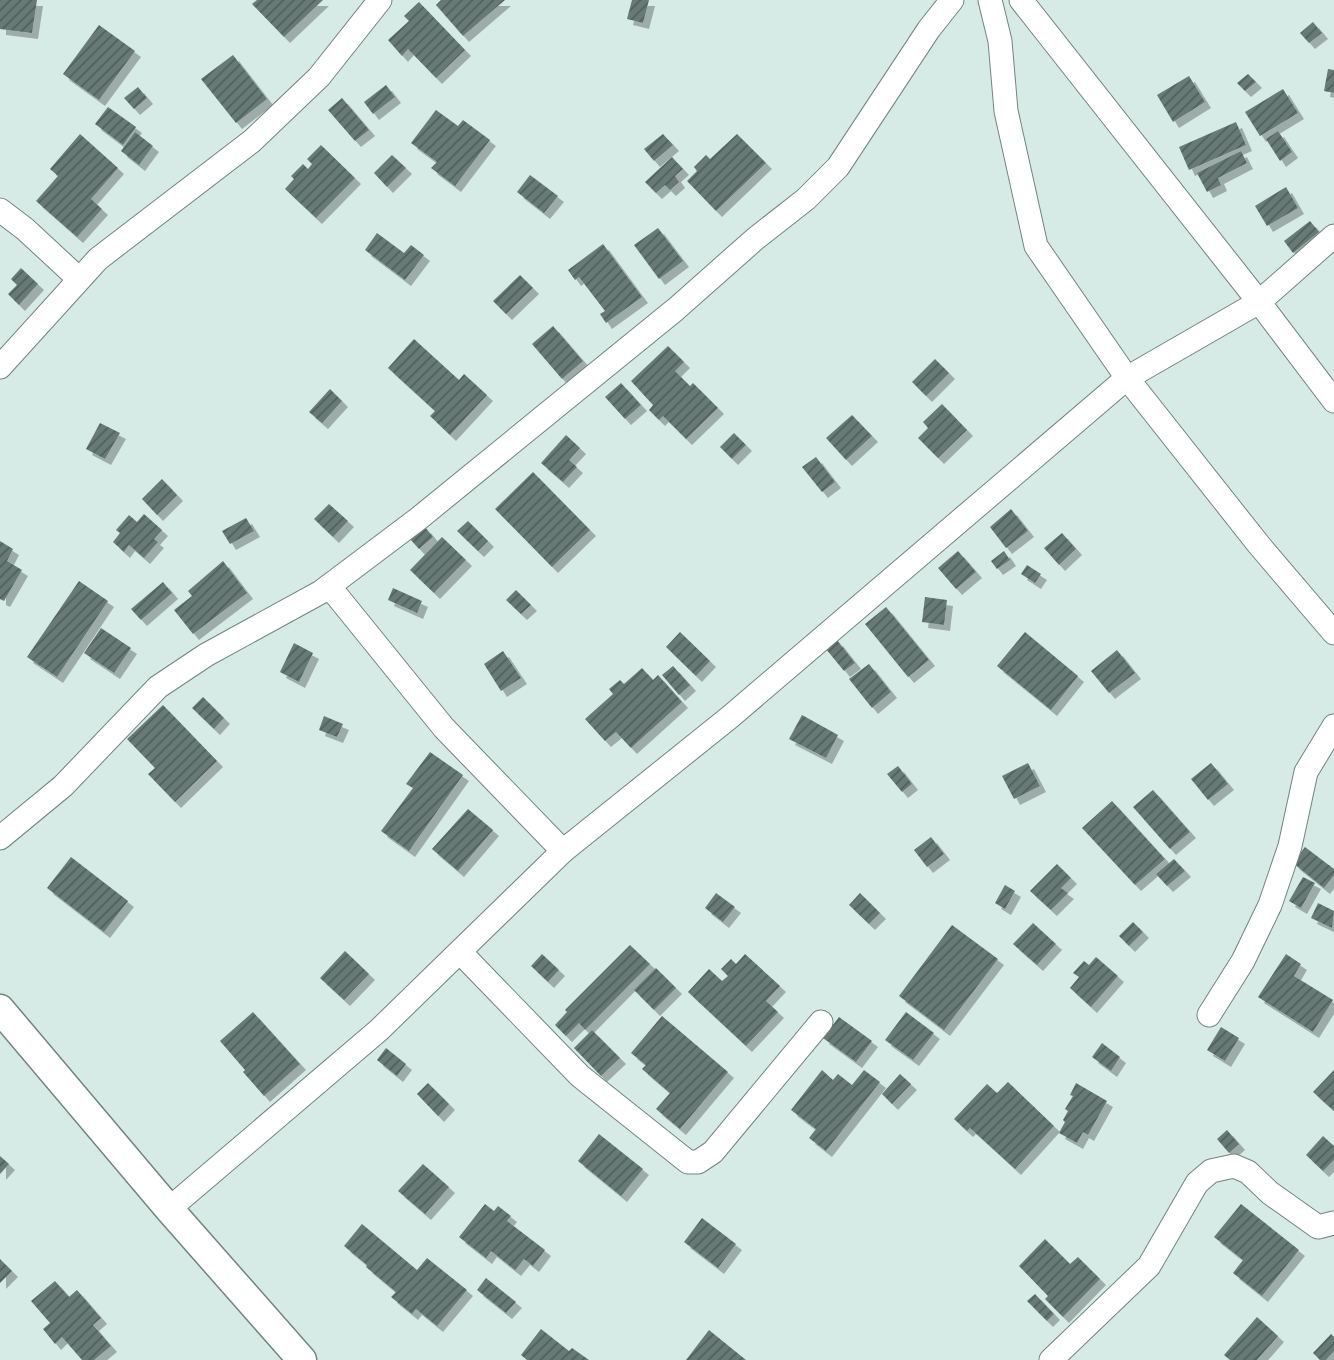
<svg xmlns="http://www.w3.org/2000/svg" width="1334" height="1360" viewBox="0 0 1334 1360" font-family="'Exo 2',sans-serif">
<defs>
<pattern id="building-hatch" width="6" height="6" patternUnits="userSpaceOnUse" patternTransform="scale(1.75)"><rect width="6" height="6" fill="#677a76"/><path d="M-1 1l2-2M0 6l6-6M5 7l2-2" fill="none" stroke="#51605d"/></pattern>
<filter id="shadow"><feDropShadow dx="6" dy="6" stdDeviation="0" flood-color="#0004"/></filter>
</defs>
<rect width="100%" height="100%" fill="#d6ebe6"/>
<g fill="url(#building-hatch)" filter="url(#shadow)">
<polygon points="0,0 37,0 32,33 0,29"/>
<polygon points="257,0 323,0 284,37 252,4"/>
<polygon points="441,0 505,0 463,36 436,5"/>
<polygon points="632,0 649,0 643,23 627,19"/>
<polygon points="419,2 465,50 436,78 408,49 402,56 388,40 409,21 404,16"/>
<polygon points="1313,22 1322,33 1309,43 1300,33"/>
<polygon points="99,25 135,51 99,100 63,74"/>
<polygon points="233,55 267,99 236,123 201,79"/>
<polygon points="1328,69 1334,70 1334,93 1324,91"/>
<polygon points="1248,74 1256,82 1245,91 1237,83"/>
<polygon points="1189,76 1205,102 1173,122 1157,95"/>
<polygon points="386,85 395,97 373,114 364,102"/>
<polygon points="138,87 147,98 134,109 124,98"/>
<polygon points="1283,89 1298,113 1260,136 1245,112"/>
<polygon points="342,98 369,130 355,141 328,110"/>
<polygon points="108,107 136,127 123,145 95,124"/>
<polygon points="436,110 458,126 463,120 490,140 455,186 431,168 437,162 411,143"/>
<polygon points="1236,122 1246,145 1189,170 1179,147"/>
<polygon points="1278,131 1292,152 1280,161 1266,139"/>
<polygon points="135,132 153,146 139,165 121,151"/>
<polygon points="80,134 118,168 91,199 102,209 77,237 36,201 58,176 50,169"/>
<polygon points="663,134 673,145 654,161 644,149"/>
<polygon points="737,134 766,163 716,211 687,181 697,171 694,167 706,155 710,159"/>
<polygon points="321,145 355,178 316,218 285,189 294,179 291,176 303,164 308,169 312,164 307,159"/>
<polygon points="1241,151 1247,163 1218,178 1221,185 1207,192 1197,173"/>
<polygon points="392,155 406,168 387,187 374,173"/>
<polygon points="672,157 683,169 675,176 679,182 670,190 665,185 656,193 645,182"/>
<polygon points="530,175 558,196 544,213 517,192"/>
<polygon points="1286,187 1298,208 1267,226 1255,206"/>
<polygon points="1310,221 1319,232 1293,253 1284,241"/>
<polygon points="658,228 683,261 659,279 634,245"/>
<polygon points="377,233 404,253 411,245 424,255 405,280 365,250"/>
<polygon points="603,244 642,297 606,323 600,314 605,311 579,277 575,280 568,270"/>
<polygon points="21,268 38,284 19,305 8,294 17,285 11,279"/>
<polygon points="520,275 533,288 506,314 493,301"/>
<polygon points="553,326 583,361 562,379 532,344"/>
<polygon points="414,339 459,380 464,374 487,395 450,435 430,416 435,411 388,368"/>
<polygon points="668,346 684,362 675,371 690,386 693,383 718,408 686,439 663,416 659,420 649,410 653,405 631,381"/>
<polygon points="935,359 949,373 926,396 912,382"/>
<polygon points="621,383 641,405 625,419 605,397"/>
<polygon points="330,389 342,401 322,423 309,412"/>
<polygon points="942,404 967,430 938,458 918,438 928,428 923,422"/>
<polygon points="852,415 872,436 846,460 826,438"/>
<polygon points="100,423 120,433 105,459 86,449"/>
<polygon points="734,433 746,445 732,459 720,447"/>
<polygon points="566,435 580,448 569,460 577,467 563,482 541,463"/>
<polygon points="816,457 835,482 822,492 802,467"/>
<polygon points="533,472 590,530 552,567 495,509"/>
<polygon points="162,479 177,495 157,515 142,499"/>
<polygon points="329,504 348,521 333,537 314,519"/>
<polygon points="1011,509 1028,531 1006,548 990,527"/>
<polygon points="144,514 162,530 154,539 158,542 144,558 129,545 124,552 113,542 120,533 116,530 129,515 137,522"/>
<polygon points="246,518 254,531 230,544 222,531"/>
<polygon points="468,521 488,541 478,551 457,531"/>
<polygon points="425,527 433,537 419,549 410,539"/>
<polygon points="1062,533 1076,549 1059,565 1044,548"/>
<polygon points="442,537 466,560 434,593 410,570"/>
<polygon points="0,541 13,549 7,561 22,570 4,601 0,599"/>
<polygon points="958,551 976,572 956,589 938,568"/>
<polygon points="1004,551 1010,560 997,569 991,561"/>
<polygon points="223,561 247,593 193,634 174,610 192,596 188,591"/>
<polygon points="1027,565 1041,574 1035,583 1021,574"/>
<polygon points="79,581 108,601 57,677 27,657"/>
<polygon points="163,582 172,593 141,620 131,609"/>
<polygon points="393,588 422,601 417,613 388,600"/>
<polygon points="516,590 531,605 521,614 506,600"/>
<polygon points="925,597 947,600 944,625 922,622"/>
<polygon points="886,607 929,660 908,677 865,624"/>
<polygon points="101,628 131,648 114,673 84,653"/>
<polygon points="680,632 710,661 696,676 666,647"/>
<polygon points="1025,632 1078,676 1051,710 997,666"/>
<polygon points="837,640 855,663 844,671 826,649"/>
<polygon points="294,643 313,653 299,682 280,672"/>
<polygon points="1117,650 1135,673 1109,693 1091,671"/>
<polygon points="503,651 521,678 501,691 484,664"/>
<polygon points="869,664 891,692 872,708 849,679"/>
<polygon points="673,666 690,685 679,695 662,675"/>
<polygon points="642,668 653,680 658,675 682,702 631,748 616,732 605,741 585,719 613,694 609,689 620,680 624,684"/>
<polygon points="203,697 224,718 214,729 192,708"/>
<polygon points="163,705 217,761 175,802 148,774 155,768 127,739"/>
<polygon points="802,715 838,735 826,758 789,739"/>
<polygon points="324,716 343,724 337,737 319,730"/>
<polygon points="430,752 463,775 409,851 381,831 413,788 406,784"/>
<polygon points="1028,763 1040,786 1014,799 1002,776"/>
<polygon points="1211,763 1228,784 1208,800 1191,779"/>
<polygon points="898,766 912,784 902,792 887,774"/>
<polygon points="1153,790 1190,832 1170,849 1133,807"/>
<polygon points="1112,801 1165,859 1135,885 1082,828"/>
<polygon points="468,809 493,830 458,871 432,849"/>
<polygon points="931,837 944,854 927,867 914,850"/>
<polygon points="1305,847 1334,869 1334,875 1324,888 1293,863"/>
<polygon points="71,857 128,901 104,932 47,888"/>
<polygon points="1174,859 1185,871 1167,886 1156,874"/>
<polygon points="1057,864 1071,878 1061,888 1068,893 1051,910 1030,891"/>
<polygon points="1303,877 1315,883 1301,908 1289,901"/>
<polygon points="1005,885 1015,891 1005,909 995,903"/>
<polygon points="716,893 735,907 723,922 705,908"/>
<polygon points="860,893 880,913 869,924 849,905"/>
<polygon points="1318,903 1334,911 1332,928 1311,918"/>
<polygon points="1133,922 1143,932 1129,946 1119,936"/>
<polygon points="1033,923 1056,944 1037,965 1013,944"/>
<polygon points="952,925 998,959 944,1030 899,996"/>
<polygon points="630,945 650,964 585,1030 579,1023 566,1036 555,1025 567,1012 565,1010"/>
<polygon points="345,951 369,974 344,1000 320,978"/>
<polygon points="542,954 559,970 548,982 531,966"/>
<polygon points="745,954 780,986 766,1001 778,1012 746,1046 688,992 709,969 722,981 728,976 721,969 731,959 736,964"/>
<polygon points="1286,954 1301,964 1294,976 1333,1000 1313,1032 1258,997"/>
<polygon points="1096,957 1118,976 1091,1007 1070,988 1079,977 1073,973 1084,961 1089,965"/>
<polygon points="656,968 676,988 654,1010 634,990"/>
<polygon points="253,1012 300,1064 264,1096 243,1072 245,1070 220,1041"/>
<polygon points="906,1012 934,1033 913,1060 885,1040"/>
<polygon points="662,1016 728,1072 680,1129 656,1109 670,1093 642,1069 646,1065 631,1053"/>
<polygon points="839,1017 872,1041 856,1062 823,1038"/>
<polygon points="1221,1027 1239,1038 1225,1061 1207,1050"/>
<polygon points="592,1030 620,1058 601,1076 574,1048"/>
<polygon points="1102,1043 1120,1057 1111,1071 1092,1057"/>
<polygon points="386,1048 406,1064 397,1076 377,1060"/>
<polygon points="822,1070 833,1080 838,1074 852,1085 864,1070 880,1082 826,1151 809,1138 816,1129 791,1110"/>
<polygon points="1334,1070 1334,1111 1313,1092"/>
<polygon points="900,1074 911,1084 892,1104 882,1094"/>
<polygon points="1008,1082 1054,1126 1015,1169 970,1128 967,1131 954,1119 987,1084 997,1093"/>
<polygon points="428,1083 449,1104 438,1116 417,1094"/>
<polygon points="1076,1083 1107,1101 1088,1135 1083,1132 1077,1143 1059,1133 1065,1122 1063,1120 1068,1111 1065,1109 1073,1096 1070,1095"/>
<polygon points="1227,1130 1239,1144 1229,1153 1217,1139"/>
<polygon points="599,1134 643,1169 621,1196 578,1161"/>
<polygon points="1323,1136 1334,1146 1334,1160 1323,1171 1306,1155"/>
<polygon points="0,1156 9,1164 0,1174"/>
<polygon points="423,1164 449,1187 425,1214 398,1191"/>
<polygon points="485,1204 494,1211 498,1206 511,1216 507,1221 545,1250 533,1266 524,1259 515,1270 491,1251 486,1258 459,1237"/>
<polygon points="1241,1204 1299,1250 1262,1296 1233,1273 1243,1260 1214,1237"/>
<polygon points="702,1218 736,1244 718,1268 684,1242"/>
<polygon points="362,1224 417,1270 427,1258 467,1290 437,1326 416,1309 412,1314 391,1297 396,1292 366,1267 367,1265 344,1246"/>
<polygon points="1045,1239 1070,1264 1078,1257 1100,1279 1063,1317 1045,1299 1048,1296 1019,1266"/>
<polygon points="0,1259 12,1271 0,1283"/>
<polygon points="486,1278 516,1302 506,1313 477,1290"/>
<polygon points="55,1281 69,1297 77,1290 101,1318 93,1325 111,1346 94,1360 82,1360 62,1337 55,1344 43,1329 50,1323 31,1301"/>
<polygon points="1035,1294 1054,1314 1047,1321 1027,1301"/>
<polygon points="1257,1317 1278,1336 1257,1360 1230,1360 1224,1355"/>
<polygon points="541,1329 569,1351 572,1348 589,1360 527,1360 521,1355"/>
<polygon points="709,1330 746,1360 686,1360"/>
<polygon points="1331,1334 1334,1337 1334,1351 1326,1360 1320,1360 1313,1353"/>
</g>
<g fill="none" stroke-linecap="round" stroke-linejoin="round">
<g stroke="#71847f" stroke-width="25">
<g id="minor">
<polyline points="990,0 1000,41 1006,111 1036,246 1127,378 1259,545 1334,633"/>
<polyline points="1021,0 1259,302 1334,401"/>
<polyline points="0,210 25,229 79,279"/>
<polyline points="0,367 98,259 252,141 319,77 380,0"/>
<polyline points="329,586 444,728 563,851"/>
<polyline points="0,838 63,786 158,687 206,655 321,592 418,519 580,387 676,309 755,239 806,199 838,167 929,29 952,0"/>
<polyline points="460,952 580,1076 688,1162 698,1162 713,1152 821,1022"/>
<polyline points="1209,1015 1243,961 1270,905 1290,846 1306,772 1334,726"/>
<polyline points="169,1209 379,1030 563,851 730,717 1127,378 1259,302 1334,236"/>
<polyline points="1051,1360 1149,1266 1197,1183 1211,1171 1234,1166 1248,1172 1270,1193 1318,1227 1334,1223"/>
</g>
</g>
<g stroke="#71847f" stroke-width="31">
<polyline id="tertiary" points="0,1009 169,1209 302,1360"/>
</g>
<use href="#minor" stroke="#fff" stroke-width="23"/>
<use href="#tertiary" stroke="#fff" stroke-width="28"/>
</g>
</svg>
